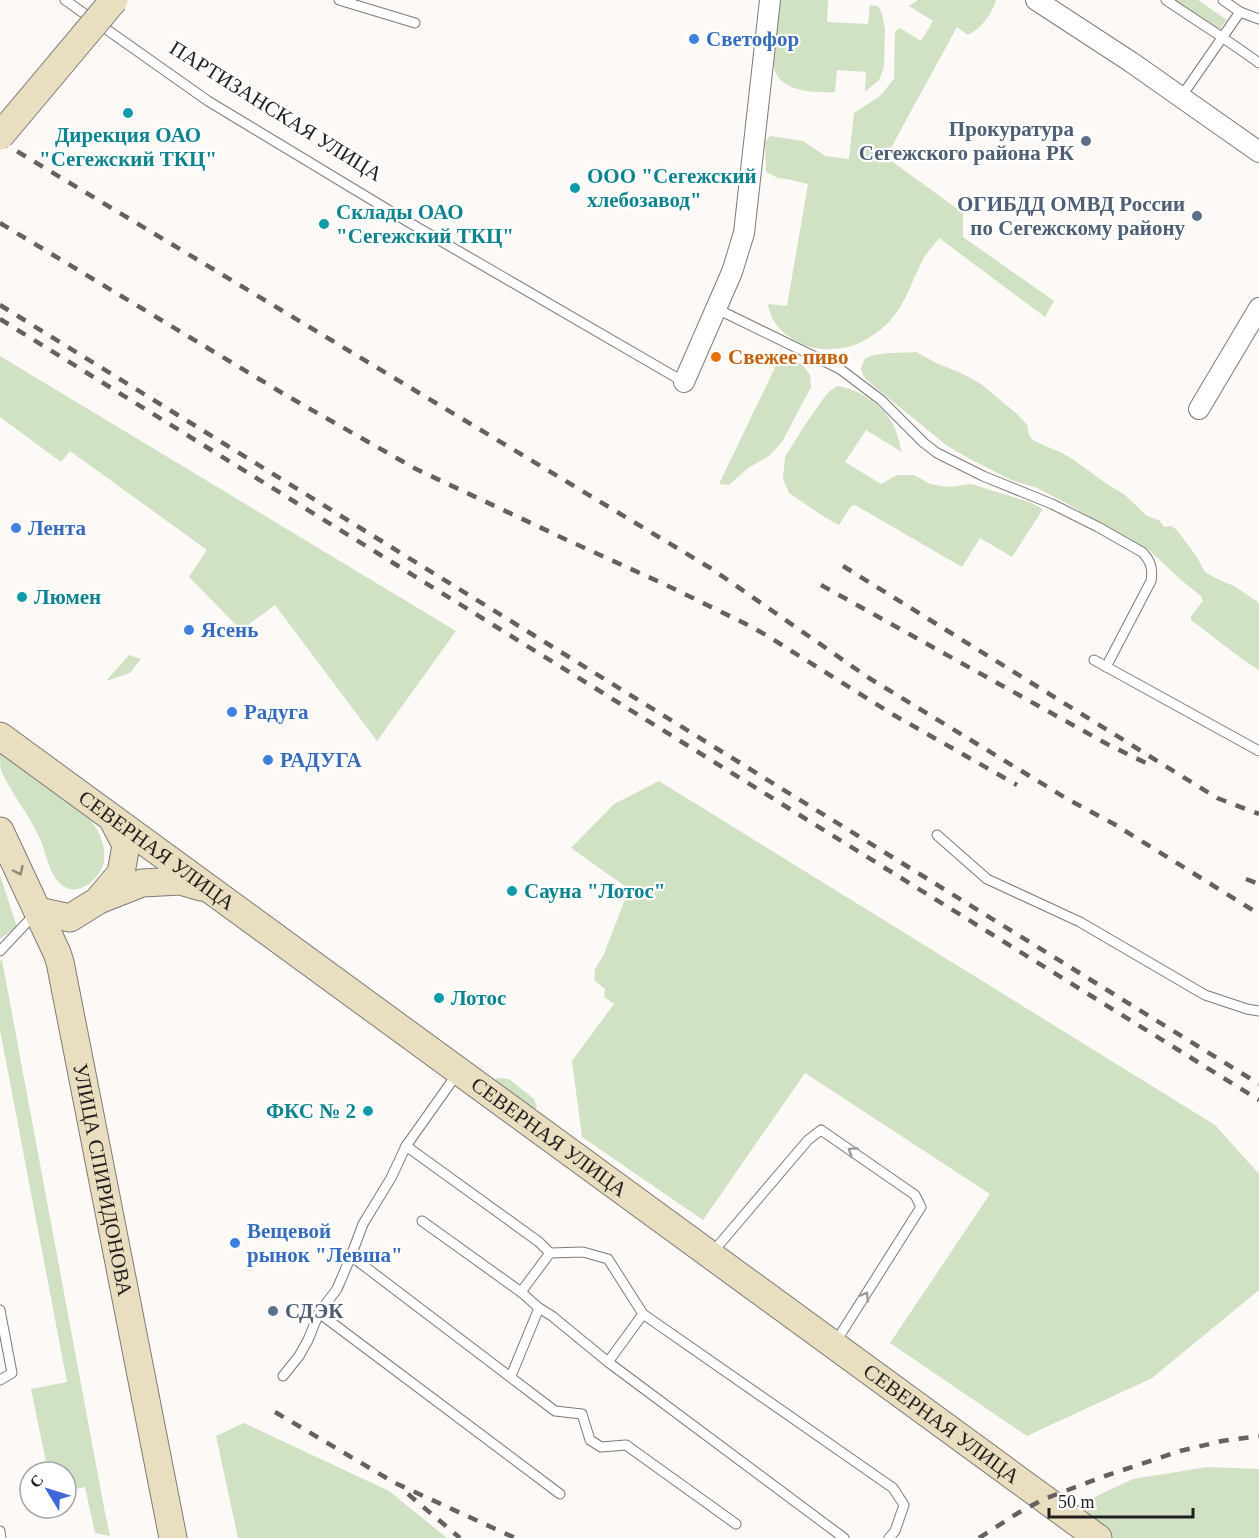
<svg xmlns="http://www.w3.org/2000/svg" width="1259" height="1538" viewBox="0 0 1259 1538" font-family="'Times New Roman',serif">
<rect width="100%" height="100%" fill="#fcf9f6"/>
<g fill="#d0e1c4">
<path d="M 779,0 L 828,0 L 827,22 L 868,24 L 870,5 L 878,6 L 882,14 L 885,29 L 884,67 L 879,80 L 865,92 L 866,72 L 837,70 L 835,92 C 812,93 776,92 773,63 Z"/>
<path d="M 918,0 L 996,0 C 992,14 981,29 968,35 L 957,27 L 886,157 L 963,213 L 963,237 L 1054,301 L 1045,317 L 939,238 C 935,244 929,250 925,256 C 909,284 905,313 876,333 C 866,340 855,346 843,348 C 830,350 814,350 802,344 C 784,335 771,324 768,304 L 787,306 L 808,184 L 787,179 L 778,178 L 766,172 L 765,142 L 770,136 L 803,141 L 825,156 L 849,159 L 854,113 L 880,96 L 894,79 L 895,32 L 900,28 L 921,41 L 933,21 L 909,6 Z"/>
<polygon points="1175,0 1198,0 1227,20 1219,30"/>
<path d="M 916,352 L 936,363 L 961,373 L 981,384 L 1017,414 L 1027,425 L 1029,435 L 1034,441 L 1062,453 L 1074,460 L 1104,482 L 1125,495 L 1147,516 L 1159,520 L 1164,527 L 1171,526 L 1177,530 L 1197,557 L 1205,572 L 1215,578 L 1234,586 L 1259,603 L 1259,670 L 1242,659 L 1191,620 L 1191,616 L 1203,601 L 1201,596 L 1181,580 L 1149,550 L 1062,501 L 1037,488 L 1011,480 L 968,458 L 946,445 L 869,382 L 864,377 L 861,369 C 862,366 863,362 865,359 C 873,352 904,353 916,352 Z"/>
<polygon points="782,353 803,365 810,375 811,387 782,442 769,456 748,468 729,485 719,484"/>
<polygon points="0,356 456,631 377,741 275,605 241,630 189,577 207,550 70,451 61,462 0,417"/>
<path d="M 837,386 C 856,388 881,404 891,421 C 897,430 899,442 902,452 L 866,430 L 845,462 L 881,484 L 897,475 L 914,475 L 930,484 L 948,487 L 971,484 L 1029,502 L 1043,509 L 1012,557 L 980,538 L 962,567 L 855,505 L 851,506 L 839,525 L 826,518 L 789,493 L 783,479 L 785,457 L 803,428 L 823,399 L 829,392 Z"/>
<polygon points="129,655 141,659 130,673 106,681"/>
<path d="M 0,752 L 88,817 C 106,838 114,867 87,885 C 82,888 75,891 70,889 C 62,887 56,880 53,874 C 47,863 45,850 40,839 C 30,815 11,794 1,770 C 0,765 0,758 0,752 Z"/>
<polygon points="659,781 1215,1125 1259,1174 1259,1290 1152,1378 1027,1436 890,1343 990,1194 805,1073 703,1220 582,1137 572,1061 614,1004 604,997 605,989 594,980 595,969 604,954 629,889 571,848 614,804"/>
<polygon points="0,875 17,927 0,939"/>
<polygon points="2,960 105,1513 110,1536 95,1533 85,1487 75,1489 73,1480 66,1481 66,1472 48,1472 31,1389 67,1382 0,1030 0,961"/>
<polygon points="497,1078 509,1079 534,1099 537,1107 531,1114 491,1085"/>
<polygon points="244,1423 389,1491 447,1538 238,1538 216,1436"/>
<polygon points="1207,1467 1259,1469 1259,1538 1108,1538 1069,1509 1133,1479"/>
</g>
<g fill="none" stroke-linecap="round" stroke-linejoin="round">
<g stroke="#7d7b78" stroke-width="11">
<g id="lane">
<polyline points="65,0 208,101 410,223 684,382"/>
<polyline points="339,0 415,23"/>
<path d="M 1166,0 C 1197,21 1229,41 1259,63"/>
<polyline points="1223,0 1240,12"/>
<polyline points="1181,97 1240,12 1259,19"/>
<path d="M 717,309 L 840,369 L 881,400 L 924,443 L 937,453 L 983,476 L 1052,504 L 1098,527 L 1142,552 C 1151,561 1153,569 1151,581 L 1106,667"/>
<polyline points="1094,660 1259,751"/>
<polyline points="937,835 987,879 1080,922 1205,995 1247,1009 1259,1011"/>
<polyline points="0,951 35,914"/>
<polyline points="406,1146 539,1242 550,1253 583,1252 608,1259 643,1314 893,1488 904,1505 895,1531 889,1538"/>
<polyline points="422,1221 521,1292 539,1308 511,1376"/>
<polyline points="711,1254 808,1140 821,1130 915,1195 921,1207 835,1343"/>
<polyline points="351,1256 555,1411 582,1414 590,1440 601,1447 626,1445 736,1524"/>
<polyline points="521,1292 550,1253"/>
<polyline points="539,1308 552,1316 608,1362 844,1538"/>
<polyline points="0,1310 12,1373 0,1380"/>
<polyline points="319,1313 560,1494"/>
<polyline points="608,1362 643,1314"/>
<polyline points="283,1376 299,1356 308,1340 319,1313 337,1289 351,1256 363,1224 391,1178 406,1146 457,1074"/>
<polyline points="0,1531 1,1538"/>
</g>
</g>
<g stroke="#7d7b78" stroke-width="22">
<g id="street">
<polyline points="1036,0 1131,62 1259,152"/>
<polyline points="684,382 732,272 744,233 770,0"/>
<polyline points="1199,409 1259,308"/>
</g>
</g>
<g stroke="#7d7b78" stroke-width="29">
<g id="secondary">
<path id="s1" d="M 0,736 L 1098,1538"/>
<path id="s2" d="M 0,831 L 57,953 L 60,962 L 173,1538"/>
<polyline points="100,898 121,873 126,845 113,820"/>
<polyline points="38,911 70,918 99,900 142,883 181,881 201,887"/>
</g>
</g>
<use href="#lane" stroke="#fff" stroke-width="9"/>
<use href="#street" stroke="#fff" stroke-width="20"/>
<use href="#secondary" stroke="#eadec0" stroke-width="27"/>
<g stroke="#646260" stroke-width="4.5" stroke-dasharray="10 10" stroke-linecap="butt">
<polyline points="0,141 712,569 869,678 1069,800 1114,824 1259,914"/>
<polyline points="0,223 289,397 416,469 567,540 664,584 744,623 766,635 892,714 1017,785"/>
<polyline points="0,305 1259,1084"/>
<polyline points="0,319 1259,1100"/>
<polyline points="843,566 1217,798 1259,814"/>
<polyline points="821,585 1107,744 1150,765"/>
<polyline points="1246,879 1259,884"/>
<polyline points="275,1412 395,1483 515,1538"/>
<polyline points="408,1494 460,1538"/>
<polyline points="979,1538 1018,1513 1044,1499 1105,1476 1180,1451 1222,1441 1259,1436"/>
</g>
<g stroke="#7d7b78" stroke-width="29" stroke-linecap="butt">
<polyline id="secondary-bridge" points="0,136 114,0"/>
</g>
<use href="#secondary-bridge" stroke="#eadec0" stroke-width="27"/>
</g>
<defs><path id="oneway-chevron" d="M-2-3.5L2.5 0L-2 3.5" fill="none" stroke-width="1.6" stroke-linecap="round" stroke-linejoin="round" transform="scale(1.5)"/></defs>
<use stroke="#8f8877" href="#oneway-chevron" transform="translate(19 871) rotate(65)"/>
<g stroke="#9b9a9a">
<use href="#oneway-chevron" transform="translate(852 1151) rotate(-145)"/>
<use href="#oneway-chevron" transform="translate(865 1296) rotate(-58)"/>
</g>
<g fill="#3f7fe0" stroke="#fff" stroke-width="2">
<circle cx="694" cy="39" r="6"/>
<circle cx="16" cy="528" r="6"/>
<circle cx="189" cy="630" r="6"/>
<circle cx="232" cy="712" r="6"/>
<circle cx="268" cy="760" r="6"/>
<circle cx="235" cy="1243" r="6"/>
</g>
<g fill="#0f9aa8" stroke="#fff" stroke-width="2">
<circle cx="128" cy="113" r="6"/>
<circle cx="575" cy="188" r="6"/>
<circle cx="324" cy="224" r="6"/>
<circle cx="22" cy="597" r="6"/>
<circle cx="512" cy="891" r="6"/>
<circle cx="439" cy="998" r="6"/>
<circle cx="368" cy="1111" r="6"/>
</g>
<g fill="#5c6f8a" stroke="#fff" stroke-width="2">
<circle cx="1086" cy="141" r="6"/>
<circle cx="1197" cy="216" r="6"/>
<circle cx="273" cy="1311" r="6"/>
</g>
<circle fill="#e8710a" stroke="#fff" stroke-width="2" cx="716" cy="357" r="6"/>
<g text-anchor="middle" stroke-width="4.5" stroke-linejoin="round" paint-order="stroke">
<g font-size="21" font-weight="bold" fill="#366cbe" stroke="#fff" text-anchor="start">
<text x="706" y="46">Светофор</text>
<text x="28" y="535">Лента</text>
<text x="201" y="637">Ясень</text>
<text x="244" y="719">Радуга</text>
<text x="280" y="767">РАДУГА</text>
<text x="247" y="1238">Вещевой<tspan x="247" dy="24">рынок "Левша"</tspan></text>
</g>
<g font-size="21" fill="#201f1e" stroke="#fff">
<text transform="translate(276 111) rotate(32)" y="7">ПАРТИЗАНСКАЯ УЛИЦА</text>
<text dy="7" stroke="none"><textPath href="#s1" startOffset="194">СЕВЕРНАЯ УЛИЦА</textPath></text>
<text dy="7" stroke="none"><textPath href="#s1" startOffset="680">СЕВЕРНАЯ УЛИЦА</textPath></text>
<text dy="7" stroke="none"><textPath href="#s2" startOffset="366">УЛИЦА СПИРИДОНОВА</textPath></text>
<text dy="7" stroke="none"><textPath href="#s1" startOffset="1166">СЕВЕРНАЯ УЛИЦА</textPath></text>
</g>
<g font-size="21" font-weight="bold" fill="#4e5e75" stroke="#fff" text-anchor="end">
<text x="1074" y="136">Прокуратура<tspan x="1074" dy="24">Сегежского района РК</tspan></text>
<text x="1185" y="211">ОГИБДД ОМВД России<tspan x="1185" dy="24">по Сегежскому району</tspan></text>
<text x="285" y="1318" text-anchor="start">СДЭК</text>
</g>
<g font-size="21" font-weight="bold" fill="#0d838f" stroke="#fff" text-anchor="start">
<text x="128" y="142" text-anchor="middle">Дирекция ОАО<tspan x="128" dy="24">"Сегежский ТКЦ"</tspan></text>
<text x="587" y="183">ООО "Сегежский<tspan x="587" dy="24">хлебозавод"</tspan></text>
<text x="336" y="219">Склады ОАО<tspan x="336" dy="24">"Сегежский ТКЦ"</tspan></text>
<text x="34" y="604">Люмен</text>
<text x="524" y="898">Сауна "Лотос"</text>
<text x="451" y="1005">Лотос</text>
<text x="356" y="1118" text-anchor="end">ФКС № 2</text>
</g>
<g font-size="21" font-weight="bold" fill="#c56008" stroke="#fff" text-anchor="start">
<text x="728" y="364">Свежее пиво</text>
</g>
</g>
<g transform="translate(48 1490) rotate(308)"><circle r="28" fill="#ffffff" stroke="#a6a5a5" stroke-width="1.5"/>
<path d="M0-4.5L10 22L0 15L-10 22Z" fill="#4068da"/>
<text y="-9" font-size="16" font-weight="bold" text-anchor="middle" fill="#201f1e">С</text>
</g>
<path d="M1049 1508v9h144v-9" fill="none" stroke="#201f1e" stroke-width="3"/>
<text x="1058" y="1508" font-size="18" fill="#201f1e" stroke="#ffffff" stroke-width="4.5" paint-order="stroke">50 m</text>
</svg>
